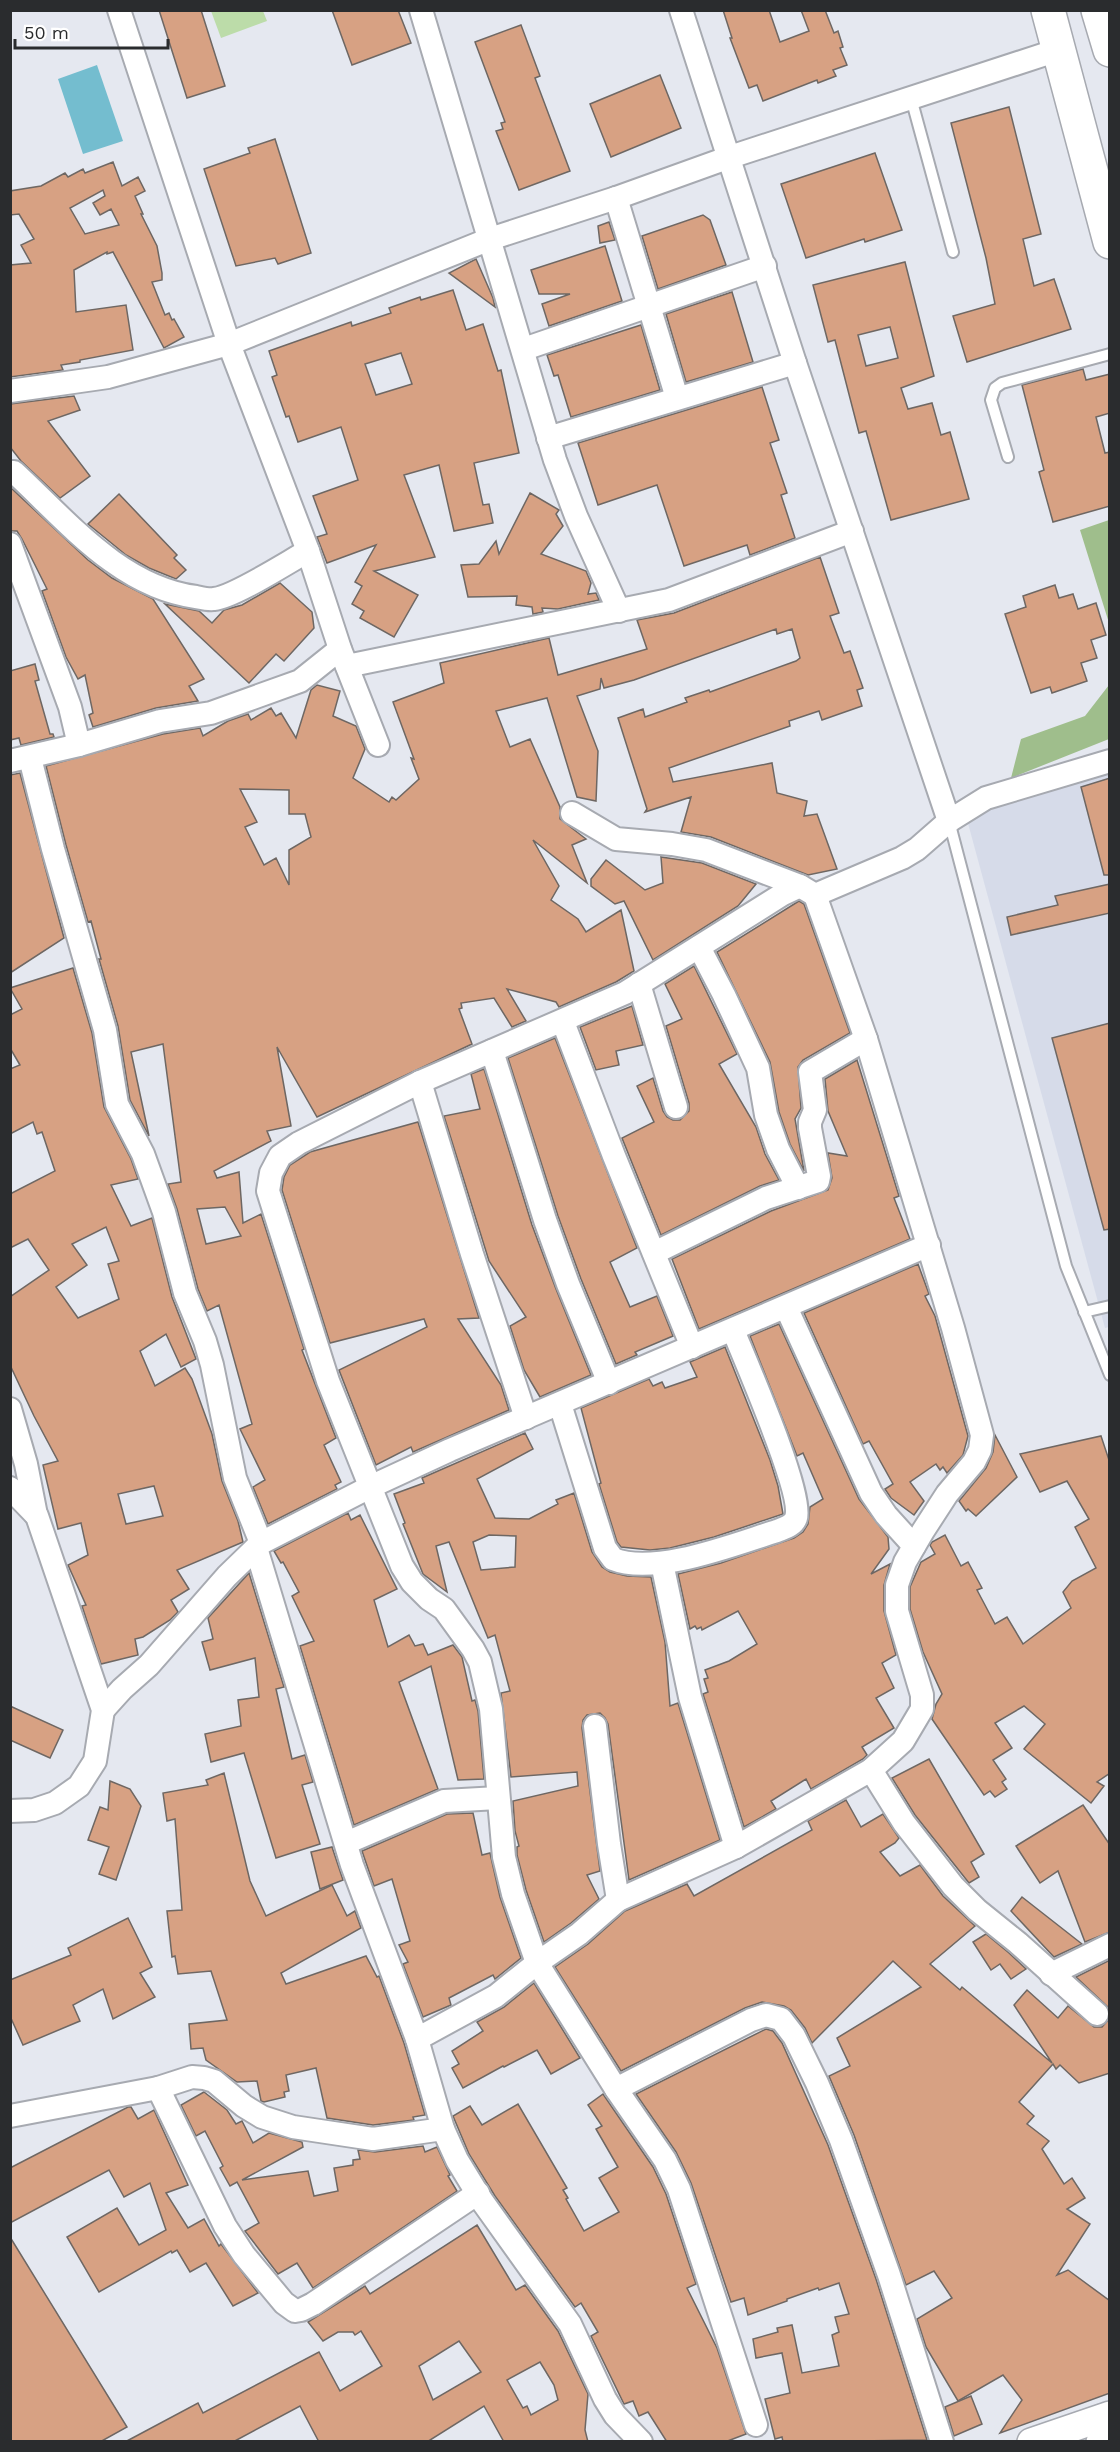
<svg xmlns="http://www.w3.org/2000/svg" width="1120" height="2452" viewBox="0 0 1120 2452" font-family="'Work Sans',sans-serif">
<rect width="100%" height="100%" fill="#e5e8f0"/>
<polygon fill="#d6dbe9" points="1109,772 1109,1327 1105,1328 966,816"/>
<polygon fill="#bcdca9" points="211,11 263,11 267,21 221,38"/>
<g fill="#9fbe8c">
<polygon points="1109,520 1110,520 1109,623 1080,530"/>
<polygon points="1109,685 1109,739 1011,778 1021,739 1085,716"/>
</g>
<polygon fill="#74bdcf" points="97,65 123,141 83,154 58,79"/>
<g fill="#d7a183" stroke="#6e6763" stroke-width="1.5" fill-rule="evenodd">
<polygon points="159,10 201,10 225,86 187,98"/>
<polygon points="332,10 398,10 411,43 352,65"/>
<polygon points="723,10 769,10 780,42 809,31 801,10 825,10 834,33 838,31 843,47 840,48 847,65 833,70 836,76 818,83 817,80 763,101 757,85 749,88 730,38 732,38"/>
<polygon points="521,25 540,76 535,78 570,171 519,190 496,131 503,129 501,123 505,122 475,42"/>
<polygon points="660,75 681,128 611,157 590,104"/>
<polygon points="1009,107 1041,234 1023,239 1034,286 1054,279 1071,329 967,362 953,316 995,304 986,258 951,123"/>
<polygon points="275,139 311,253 278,264 275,258 236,266 204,169 250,153 248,148"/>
<polygon points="875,153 902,230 865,242 864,239 806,258 781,184"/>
<path d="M 113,162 L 122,186 L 138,177 L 145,191 L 135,196 L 143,214 L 141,214 L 157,246 L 162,273 L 162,280 L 152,282 L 165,315 L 169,313 L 172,320 L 174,319 L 184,337 L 164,348 L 113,252 L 107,254 L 107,252 L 74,270 L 76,312 L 126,305 L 133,350 L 80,360 L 80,362 L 61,365 L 63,370 L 10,377 L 10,265 L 31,263 L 21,245 L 34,239 L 19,214 L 10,215 L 10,191 L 41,186 L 65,173 L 68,177 L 83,169 L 85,173 ZM 103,190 L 105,196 L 93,203 L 100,215 L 111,209 L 119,225 L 85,234 L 70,208 Z"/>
<polygon points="703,215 710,220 726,265 658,289 642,236"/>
<polygon points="609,222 615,240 600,243 598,226"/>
<polygon points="605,246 622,301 549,326 542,304 570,294 539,294 531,270"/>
<polygon points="476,259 493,298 495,307 449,273"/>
<path d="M 905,262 L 934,376 L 901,388 L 908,409 L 932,403 L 941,435 L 950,432 L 969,499 L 891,520 L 866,431 L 859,433 L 835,340 L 828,342 L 813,285 ZM 890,327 L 898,358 L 866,366 L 858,335 Z"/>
<path d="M 453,290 L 466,330 L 483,324 L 498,371 L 501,370 L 519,453 L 474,463 L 483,505 L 489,504 L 493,523 L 454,531 L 439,465 L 404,475 L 435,557 L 374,571 L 418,595 L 394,637 L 360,618 L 364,611 L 352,604 L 362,586 L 355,582 L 376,545 L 327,563 L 317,537 L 327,534 L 313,496 L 358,480 L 341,427 L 298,442 L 289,416 L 286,417 L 272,377 L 277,375 L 269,351 L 351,322 L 352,326 L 391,313 L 389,308 L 420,297 L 421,300 ZM 401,353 L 412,384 L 376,395 L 365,364 Z"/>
<polygon points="732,292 753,362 686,382 666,314"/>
<polygon points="641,325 660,390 571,417 558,375 554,376 547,355"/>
<polygon points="1083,369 1086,380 1110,374 1110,413 1096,417 1105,453 1110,452 1110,506 1053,522 1039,472 1044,470 1022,385"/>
<polygon points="762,387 779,440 770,443 787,493 781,495 795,538 750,555 747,545 684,566 657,485 598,505 578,443"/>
<polygon points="74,396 80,410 48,421 90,476 60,498 21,461 10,447 10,404"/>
<polygon points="10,487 88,560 112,578 153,599 204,679 189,686 198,701 156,708 93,727 89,715 93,713 85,675 78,679 66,657 42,591 47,589 22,539 17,531 10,531"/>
<polygon points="530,493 559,510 556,514 563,526 541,554 586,571 591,583 588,594 596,593 599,600 558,609 542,608 543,612 533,614 532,607 516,605 517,596 468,597 461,565 479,564 496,541 499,554"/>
<polygon points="119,494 177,555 174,558 186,570 176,579 149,568 126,555 88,524"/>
<path d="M 820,557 L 839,613 L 830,616 L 844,653 L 850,651 L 863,688 L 857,690 L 862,706 L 822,720 L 819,711 L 789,721 L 790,726 L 669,768 L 673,782 L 772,763 L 777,793 L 807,801 L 804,816 L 817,814 L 837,869 L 808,875 L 711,837 L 681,832 L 691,797 L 645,812 L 647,809 L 618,718 L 643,709 L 645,717 L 687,702 L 685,698 L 709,690 L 710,692 L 796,661 L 800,658 L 792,629 L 777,634 L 776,629 L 634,680 L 604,688 L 601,678 L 600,689 L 577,696 L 598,751 L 596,801 L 577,797 L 547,698 L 496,711 L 510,747 L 530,739 L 560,807 L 560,819 L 586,839 L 572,845 L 587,883 L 533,840 L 559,886 L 551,900 L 578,919 L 586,932 L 621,910 L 634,971 L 616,982 L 559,1007 L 556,1002 L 507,989 L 526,1021 L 512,1027 L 494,998 L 461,1003 L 462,1008 L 459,1009 L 472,1044 L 317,1117 L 277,1047 L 291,1126 L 267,1131 L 271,1141 L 214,1171 L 217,1178 L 239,1172 L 243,1223 L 261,1214 L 304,1349 L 302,1350 L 336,1438 L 324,1445 L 341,1482 L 335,1485 L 337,1489 L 268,1524 L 253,1487 L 265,1480 L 240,1429 L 252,1424 L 219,1305 L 207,1311 L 198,1289 L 177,1209 L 168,1184 L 181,1182 L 163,1044 L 131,1052 L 149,1136 L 130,1100 L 118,1026 L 99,959 L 101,959 L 91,921 L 88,922 L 66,845 L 46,766 L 163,734 L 200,728 L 203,736 L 228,721 L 248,714 L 251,720 L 271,708 L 276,716 L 281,713 L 296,738 L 311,690 L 317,685 L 340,691 L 333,716 L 356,726 L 365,749 L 353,778 L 389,802 L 392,797 L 396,800 L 419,779 L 411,758 L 414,759 L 393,702 L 444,683 L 440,663 L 549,638 L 558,675 L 647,649 L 637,620 L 674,613 ZM 240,789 L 289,790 L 289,814 L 305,814 L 311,837 L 289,850 L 289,885 L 276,858 L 264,865 L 245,827 L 257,822 ZM 225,1207 L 241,1236 L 206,1244 L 197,1209 Z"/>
<polygon points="280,583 312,612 314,628 284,661 276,654 249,683 165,604 199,611 212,623 224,610 242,605"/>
<polygon points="1055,585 1059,598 1073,594 1078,609 1096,603 1106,635 1091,640 1097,658 1081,663 1087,681 1052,693 1050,687 1031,693 1005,614 1026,607 1023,596"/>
<polygon points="35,664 39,680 35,681 50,734 53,734 54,737 21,745 19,738 10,740 10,671"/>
<polygon points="20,773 64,938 10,973 10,775"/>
<polygon points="1110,778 1110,875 1104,875 1081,787"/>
<polygon points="661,857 702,863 756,884 738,906 653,960 624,901 615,904 591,886 591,879 606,860 645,890 663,883"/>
<polygon points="1110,884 1110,913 1011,935 1007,917 1058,905 1055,896"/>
<polygon points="799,901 804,904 850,1033 803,1060 798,1067 801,1108 795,1119 804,1171 790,1144 779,1112 770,1062 717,952"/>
<polygon points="694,966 737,1054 719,1064 756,1127 765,1154 779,1180 760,1186 661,1235 622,1138 654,1122 637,1086 653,1078 663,1111 667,1117 673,1120 680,1120 689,1111 689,1103 666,1026 682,1019 665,984"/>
<path d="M 73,968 L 92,1033 L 104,1107 L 131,1159 L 138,1179 L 111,1185 L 131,1226 L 152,1218 L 172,1297 L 196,1359 L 181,1367 L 166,1334 L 140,1351 L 155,1386 L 185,1368 L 192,1379 L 212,1434 L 222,1481 L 238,1521 L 243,1542 L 177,1570 L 189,1589 L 171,1600 L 178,1612 L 170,1620 L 143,1637 L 135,1639 L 138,1655 L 101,1664 L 82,1606 L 86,1605 L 68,1565 L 88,1555 L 81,1523 L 58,1529 L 43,1465 L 58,1461 L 34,1416 L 10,1365 L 10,1297 L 49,1270 L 28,1239 L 10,1248 L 10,1194 L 55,1171 L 42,1132 L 37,1134 L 33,1122 L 10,1134 L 10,1069 L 20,1065 L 10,1048 L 10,1015 L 22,1009 L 10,988 ZM 106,1227 L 119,1261 L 108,1264 L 119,1299 L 78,1318 L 56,1287 L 87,1265 L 72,1244 ZM 154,1486 L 163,1516 L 126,1524 L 118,1494 Z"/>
<polygon points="632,1006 643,1045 616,1051 619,1065 596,1070 580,1027"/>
<polygon points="1110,1023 1110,1229 1104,1230 1052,1038"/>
<polygon points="555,1038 637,1248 610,1262 630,1307 657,1296 673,1336 635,1352 637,1355 616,1364 581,1279 558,1216 508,1058"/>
<polygon points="857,1060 899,1196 894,1198 910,1239 699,1329 672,1259 771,1211 828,1190 832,1178 828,1153 847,1156 828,1111 825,1079"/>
<polygon points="484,1069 532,1225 556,1289 591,1375 540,1397 524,1370 510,1326 526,1317 489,1261 444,1116 480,1109 471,1074"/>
<polygon points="418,1122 479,1318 458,1319 501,1385 509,1410 413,1452 411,1447 376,1465 339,1370 427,1327 424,1319 330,1343 282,1190 284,1177 290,1165 310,1152"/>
<polygon points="918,1264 929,1294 925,1296 935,1316 968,1436 963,1455 947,1473 943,1467 940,1470 936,1464 910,1482 924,1501 914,1515 891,1498 885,1489 893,1484 869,1441 863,1444 804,1313"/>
<polygon points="779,1324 859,1499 888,1537 889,1549 871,1574 890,1564 884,1585 884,1611 896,1655 882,1663 894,1688 876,1698 894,1728 862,1747 867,1755 863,1759 811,1789 806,1779 771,1801 776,1809 744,1827 703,1694 708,1692 704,1679 708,1678 705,1670 729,1661 757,1644 738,1611 702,1630 701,1627 697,1629 695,1626 690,1629 678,1574 721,1563 794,1538 803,1532 808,1524 810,1507 823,1499 803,1453 797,1456 750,1336"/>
<polygon points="725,1347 770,1460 778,1486 783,1514 714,1537 670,1548 650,1550 621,1547 617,1542 599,1484 601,1483 581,1408 649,1379 653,1386 662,1382 665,1388 697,1377 690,1362"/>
<path d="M 525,1433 L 533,1449 L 477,1479 L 495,1518 L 529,1519 L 558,1504 L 556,1500 L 574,1493 L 592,1552 L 602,1567 L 610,1572 L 627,1576 L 651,1577 L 665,1642 L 670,1706 L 678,1703 L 720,1840 L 629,1880 L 608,1724 L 605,1718 L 600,1713 L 587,1715 L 583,1720 L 582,1728 L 600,1871 L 587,1875 L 599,1899 L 571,1923 L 544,1942 L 526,1890 L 517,1855 L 517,1847 L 519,1846 L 515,1831 L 513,1801 L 578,1786 L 577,1772 L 511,1777 L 501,1693 L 510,1691 L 495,1635 L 488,1638 L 449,1542 L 436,1546 L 447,1592 L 423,1574 L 403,1524 L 405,1523 L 394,1494 L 424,1483 L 422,1478 ZM 489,1535 L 516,1536 L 515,1567 L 481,1570 L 473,1542 Z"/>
<polygon points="995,1435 1017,1477 976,1516 968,1509 966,1511 959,1501 986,1468 993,1452"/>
<polygon points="1101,1436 1110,1463 1110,1773 1097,1782 1104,1786 1091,1803 1024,1749 1045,1724 1024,1706 995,1723 1012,1748 993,1760 1006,1779 1002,1782 1007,1789 995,1797 990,1791 984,1795 932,1719 936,1704 942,1694 923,1652 910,1609 910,1587 921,1562 935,1554 930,1545 932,1542 945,1535 961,1566 968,1562 982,1588 977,1590 995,1624 1007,1617 1023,1644 1071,1608 1063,1592 1072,1581 1096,1568 1075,1527 1089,1519 1067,1481 1040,1492 1020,1454"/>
<polygon points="348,1513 351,1520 360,1515 397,1589 374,1600 388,1647 409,1635 415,1646 423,1644 428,1655 453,1645 462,1657 472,1701 475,1700 478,1711 484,1779 458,1780 431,1666 399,1682 438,1789 354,1825 300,1646 314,1641 292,1596 299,1592 283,1562 281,1563 274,1551"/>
<polygon points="249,1573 284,1687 276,1689 292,1759 305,1755 313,1782 302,1785 320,1844 276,1858 244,1753 211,1762 205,1734 241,1726 238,1700 259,1697 255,1658 210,1670 202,1642 213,1639 208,1618"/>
<polygon points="10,1706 63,1730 50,1758 10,1740"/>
<polygon points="929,1759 984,1854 971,1862 979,1877 969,1883 915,1815 892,1778"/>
<polygon points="224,1773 250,1881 266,1916 332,1885 347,1916 355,1911 361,1928 281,1973 286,1984 366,1956 377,1977 379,1976 404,2043 425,2115 413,2117 414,2120 373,2125 327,2118 316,2068 286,2075 289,2091 284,2092 285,2097 264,2102 261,2101 257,2081 237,2082 206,2060 203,2048 191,2049 189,2024 227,2020 211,1971 178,1974 175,1956 172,1957 167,1911 182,1910 175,1819 167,1821 163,1793 208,1785 206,1780"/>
<polygon points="110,1781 130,1789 141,1806 116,1880 99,1874 109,1847 88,1840 100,1807 108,1810"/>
<polygon points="846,1800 861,1827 883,1814 899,1838 895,1843 880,1852 900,1876 920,1865 943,1896 975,1926 930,1964 960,1990 962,1987 1052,2063 1014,2005 1027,1990 1058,2018 1068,2006 1094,2027 1102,2027 1110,2018 1110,2073 1079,2083 1060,2065 1056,2069 1053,2064 1019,2102 1034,2116 1027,2124 1049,2141 1042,2149 1064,2184 1072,2178 1085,2198 1067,2209 1090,2224 1057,2275 1068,2270 1110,2301 1110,2393 1000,2433 1022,2400 1003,2375 958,2401 926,2347 917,2319 952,2298 934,2271 906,2285 854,2135 829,2076 850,2066 837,2038 921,1987 893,1961 812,2043 805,2028 791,2010 784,2006 762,2002 745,2008 621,2071 555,1967 588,1944 625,1911 687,1884 694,1896 812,1830 808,1821"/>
<polygon points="1083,1805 1110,1845 1110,1932 1085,1942 1058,1871 1040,1883 1016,1846"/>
<polygon points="473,1813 482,1855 490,1853 500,1897 521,1958 495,1979 493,1975 449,1998 451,2005 423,2017 403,1964 408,1962 399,1945 410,1941 392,1879 374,1886 362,1851 447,1814"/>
<polygon points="332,1847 343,1880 320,1889 311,1852"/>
<polygon points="1022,1897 1082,1944 1054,1957 1011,1911"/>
<polygon points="128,1918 152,1967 140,1973 155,1997 113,2019 103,1989 73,2005 80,2021 23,2045 10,2016 10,1980 71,1955 68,1948"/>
<polygon points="986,1934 1009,1953 1026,1969 1011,1979 1000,1964 991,1970 973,1942"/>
<polygon points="1110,1960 1110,2009 1076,1977"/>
<polygon points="534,1983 580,2058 551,2074 537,2050 504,2067 503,2066 463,2088 452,2068 459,2064 452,2051 483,2031 477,2022 504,2007"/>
<polygon points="766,2029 773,2031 782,2043 828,2145 876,2279 927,2440 783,2442 782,2437 775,2439 765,2399 790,2393 782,2353 756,2358 753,2339 778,2332 777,2328 792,2325 802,2373 839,2366 832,2335 839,2332 835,2317 849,2314 839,2283 819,2290 818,2288 787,2299 787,2301 748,2315 744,2298 731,2302 691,2183 676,2152 636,2094"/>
<polygon points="204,2092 227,2110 236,2124 242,2121 253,2143 269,2133 302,2142 303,2147 242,2180 308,2171 314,2196 338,2191 334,2168 353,2165 353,2160 360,2159 358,2150 375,2152 423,2146 425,2152 437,2147 450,2175 448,2176 457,2191 313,2288 297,2263 278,2274 245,2231 259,2223 237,2182 230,2186 220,2168 223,2166 205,2131 196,2136 181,2105"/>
<polygon points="603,2094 653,2167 666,2194 696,2284 687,2288 717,2348 746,2434 725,2442 667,2442 648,2412 639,2416 633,2401 624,2404 591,2336 598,2332 581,2303 575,2307 495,2196 469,2154 453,2116 470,2106 482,2125 518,2104 567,2188 563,2190 568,2198 566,2199 584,2231 619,2212 599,2178 618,2167 596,2129 602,2126 588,2105"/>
<polygon points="128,2107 131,2107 138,2119 154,2110 188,2185 166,2193 188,2228 204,2219 219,2246 221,2244 258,2293 233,2306 206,2263 190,2272 177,2250 172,2253 171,2251 99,2292 67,2237 117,2208 139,2245 166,2230 150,2183 124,2197 109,2170 10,2223 10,2168"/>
<path d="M 477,2225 L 516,2290 L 525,2285 L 558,2331 L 588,2394 L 585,2430 L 588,2442 L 504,2442 L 484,2406 L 427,2442 L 319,2442 L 300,2406 L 233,2442 L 125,2442 L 198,2403 L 203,2413 L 319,2352 L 340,2391 L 382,2366 L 361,2331 L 355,2335 L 353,2332 L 338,2332 L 323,2341 L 308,2322 L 365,2286 L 370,2294 ZM 459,2341 L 481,2372 L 433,2400 L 419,2366 ZM 540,2362 L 554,2385 L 558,2400 L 531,2415 L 527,2406 L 523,2408 L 507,2380 Z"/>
<polygon points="10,2237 127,2427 100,2442 10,2442"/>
<polygon points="971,2396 982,2424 954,2436 945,2407"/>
</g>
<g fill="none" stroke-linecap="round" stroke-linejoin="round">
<g stroke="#a7aab1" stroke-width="14">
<g id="service">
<polyline points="911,98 953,252"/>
<polyline points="1008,457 991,400 995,388 1002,383 1110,354"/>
<polyline points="949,821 1066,1266 1110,1375"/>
<polyline points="1084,1312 1110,1306"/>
</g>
</g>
<g stroke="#a7aab1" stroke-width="26">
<g id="minor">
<polyline points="119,10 229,344 308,551 340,649 378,745"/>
<polyline points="421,10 555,460 576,516 619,611"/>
<polyline points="681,10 795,363 949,821"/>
<polyline points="616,198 677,398"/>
<polyline points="524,349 765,266"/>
<polyline points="10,391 108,377 229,344 490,239 616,198 730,157 1058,50"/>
<polyline points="548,438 795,363"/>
<path d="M 10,472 L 14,472 C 67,521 120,587 196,597 C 201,598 209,600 214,599 C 234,597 288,562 308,551"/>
<polyline points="10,544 70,707 79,745 10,761"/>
<polyline points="347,666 669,600 852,531"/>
<polyline points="79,745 160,721 211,713 300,681 340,649"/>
<polyline points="30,758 53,849 105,1030 117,1104 143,1154 164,1212 185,1293 205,1341 212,1365 235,1478 261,1543"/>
<polyline points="572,813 616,839 672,844 706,850 800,886"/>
<polyline points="699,947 724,995 758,1068 766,1115 778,1149 798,1188"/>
<polyline points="639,984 676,1107"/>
<polyline points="563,1022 614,1156 692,1347"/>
<polyline points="492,1051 545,1220 568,1284 609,1383"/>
<polyline points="420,1082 472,1254 526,1418"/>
<polyline points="654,1253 766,1198 818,1181 819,1176 810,1128 810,1122 815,1110 810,1072 866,1039"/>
<polyline points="786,1307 871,1493 886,1515 914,1546"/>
<path d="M 560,1404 L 605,1548 L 613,1559 C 655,1576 735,1544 777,1531 C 784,1528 793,1526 796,1518 C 804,1494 745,1360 733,1330"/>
<polyline points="10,1409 26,1464 36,1515"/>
<polyline points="10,1488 37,1516 103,1710 95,1761 79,1786 55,1803 34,1810 10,1811"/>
<polyline points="256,1548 352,1865 417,2039 443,2129 457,2160 482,2201 570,2324 605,2399 615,2415 641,2442"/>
<polyline points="662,1563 690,1697 736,1847"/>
<polyline points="103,1710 122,1689 149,1665 227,1576 261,1543 370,1487 450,1450 929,1245"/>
<polyline points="595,1726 609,1844 618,1900"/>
<polyline points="871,1770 904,1823 953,1886 977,1910 1018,1943 1097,2014"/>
<polyline points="346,1843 444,1801 498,1798"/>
<polyline points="1051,1974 1110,1945"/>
<polyline points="417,2039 496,1996 537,1963 579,1934 618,1900 736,1847 871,1770 903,1741 922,1709 922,1695 897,1611 897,1585 905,1562 923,1531 947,1494 974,1462 980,1450 982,1435 953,1328 866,1039 815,895"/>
<polyline points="158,2088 225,2226 244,2255 284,2303 295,2311 301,2310 313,2304 478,2193"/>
<polyline points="616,2089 751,2020 766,2015 781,2019 794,2036 817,2083 841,2140 889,2275 942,2442"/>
<polyline points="10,2116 158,2088 192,2077 204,2078 214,2081 244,2106 262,2117 293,2127 373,2139 443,2129"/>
<polyline points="756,2425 679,2189 665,2160 616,2089 537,1963 513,1894 504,1857 491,1709 480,1662 473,1649 444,1609 429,1599 412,1582 402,1566 328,1381 268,1191 271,1173 280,1156 299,1143 420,1082 625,993 783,894 800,886 815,895 902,858 917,849 949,821 986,798 1110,761"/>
</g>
</g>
<g stroke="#a7aab1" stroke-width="30">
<g id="tertiary">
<polyline points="1031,2442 1110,2415"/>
<polyline points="1100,2442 1110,2438"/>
</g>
</g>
<g stroke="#a7aab1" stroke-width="36">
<g id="trunk">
<polyline points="1048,10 1110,242"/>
<polyline points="1098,10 1110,50"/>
</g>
</g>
<use href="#service" stroke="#fff" stroke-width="10"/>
<use href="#minor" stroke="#fff" stroke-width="22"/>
<use href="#tertiary" stroke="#fff" stroke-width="27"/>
<use href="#trunk" stroke="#fff" stroke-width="33"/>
</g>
<rect width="1120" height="2452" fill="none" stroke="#2a2c2e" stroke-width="24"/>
<path d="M15 39v9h153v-9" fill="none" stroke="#2a2c2e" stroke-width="3"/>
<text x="24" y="39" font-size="18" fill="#2a2c2e" stroke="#ffffff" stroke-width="4.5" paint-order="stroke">50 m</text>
</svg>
